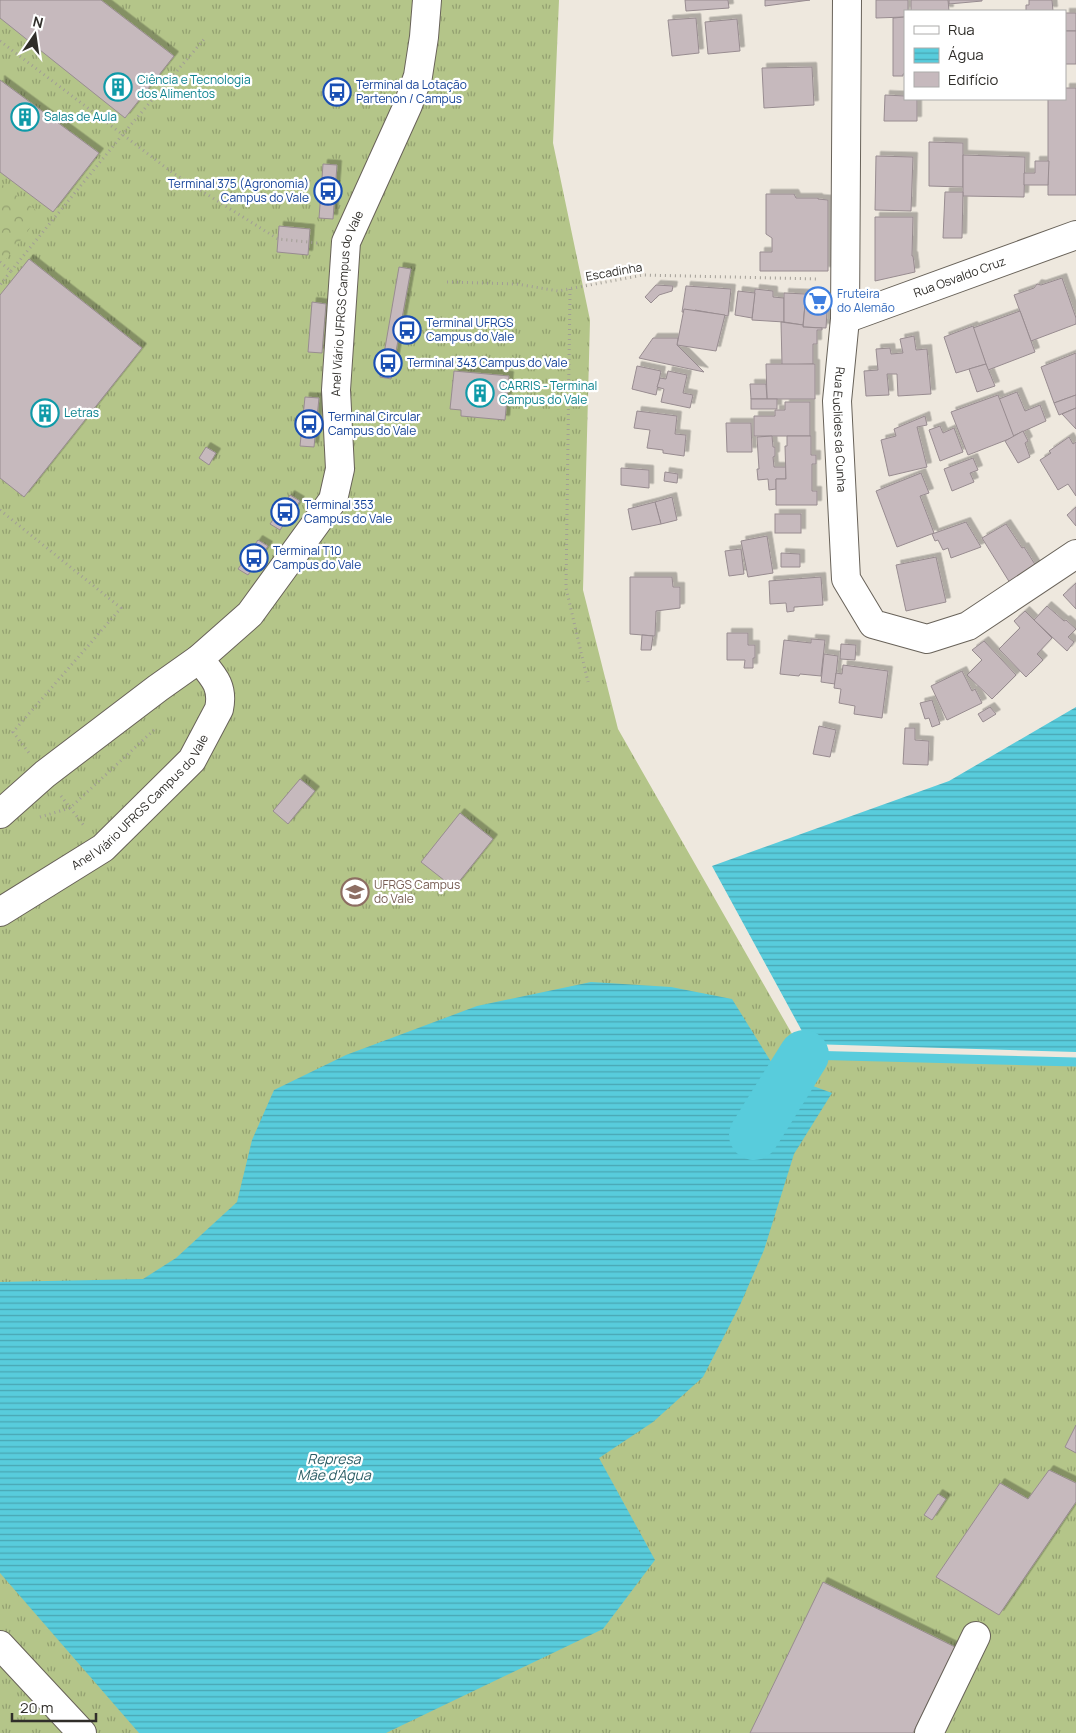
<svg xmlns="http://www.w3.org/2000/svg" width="1076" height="1733" viewBox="0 0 1076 1733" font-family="Manrope,sans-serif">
<defs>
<pattern id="grass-tufts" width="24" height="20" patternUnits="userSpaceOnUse" patternTransform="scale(1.25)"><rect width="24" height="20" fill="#b4c589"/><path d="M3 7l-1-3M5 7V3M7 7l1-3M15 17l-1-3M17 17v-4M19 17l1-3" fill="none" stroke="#93a070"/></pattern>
<pattern id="park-crowns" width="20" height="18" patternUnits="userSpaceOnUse" patternTransform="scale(1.25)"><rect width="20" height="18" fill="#b4c589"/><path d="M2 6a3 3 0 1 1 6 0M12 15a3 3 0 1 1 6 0" fill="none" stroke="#93a070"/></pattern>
<pattern id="water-rules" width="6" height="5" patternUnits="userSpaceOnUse" patternTransform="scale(1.25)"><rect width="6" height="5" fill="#58ccdc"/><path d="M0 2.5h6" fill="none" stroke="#49a6b3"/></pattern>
<filter id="shadow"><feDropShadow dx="4.5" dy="-4.5" stdDeviation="0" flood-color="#0004"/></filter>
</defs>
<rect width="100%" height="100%" fill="#eee8de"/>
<polygon fill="url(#grass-tufts)" points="0,0 559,0 553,143 590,320 583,590 618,729 804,1055 1076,1062 1076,1733 0,1733"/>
<polygon fill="url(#park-crowns)" points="0,183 41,214 0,267"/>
<g fill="url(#water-rules)">
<polygon points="1076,707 1076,1052 809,1044 712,866 949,781"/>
<polygon points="591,982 671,987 732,999 778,1073 832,1093 794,1154 764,1250 740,1305 703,1377 653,1422 599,1458 655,1560 603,1629 386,1733 139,1733 0,1573 0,1282 143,1279 176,1258 237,1202 252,1140 274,1090 346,1055 477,1006"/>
</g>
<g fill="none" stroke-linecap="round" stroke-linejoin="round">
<polyline stroke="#58ccdc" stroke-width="9" points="804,1055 1076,1062"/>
<polyline stroke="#58ccdc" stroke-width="50" points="754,1135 804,1055"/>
</g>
<g fill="#c6b9bd" stroke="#988c90" filter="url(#shadow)">
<polygon points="0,0 101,0 174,56 125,118 0,18"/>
<polygon points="685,0 728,0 729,8 686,11"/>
<polygon points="765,0 810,0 765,6"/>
<polygon points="876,0 908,0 908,11 905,11 905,17 876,18"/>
<polygon points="911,0 948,0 949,11 911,11"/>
<polygon points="949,0 982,0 982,1 949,4"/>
<polygon points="1029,0 1052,0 1053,11 1026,11 1026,5 1029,5"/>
<rect x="1065" y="13" width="11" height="18"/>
<polygon points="905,17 905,74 903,74 903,76 893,76 893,18"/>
<polygon points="696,18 699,53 672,56 668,20"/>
<polygon points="737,19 740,51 708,54 705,22"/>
<rect x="1065" y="31" width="11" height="33"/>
<polygon points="812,67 814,105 764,108 762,68"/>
<polygon points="0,80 99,153 53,212 0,172"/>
<polygon points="1065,88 1076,88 1076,195 1048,195 1048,99 1065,99"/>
<polygon points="885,95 905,96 905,99 917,99 917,121 884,121"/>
<polygon points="929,142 963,143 963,187 929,186"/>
<polygon points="963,155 1025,157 1024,197 963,196"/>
<polygon points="876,156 913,157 911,211 875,210"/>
<polygon points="1035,161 1049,161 1048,185 1024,185 1024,173 1035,173"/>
<polygon points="323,164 337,165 333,219 319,218"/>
<polygon points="945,192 963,192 962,238 943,238"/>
<polygon points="766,194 794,194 796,198 818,198 818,199 828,200 828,271 760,271 760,252 772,252 772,238 766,234"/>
<polygon points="875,217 913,217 912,256 913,256 915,272 875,281"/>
<polygon points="279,226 310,229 308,255 277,252"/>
<polygon points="29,259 142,348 24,497 0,478 0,295"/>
<polygon points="399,267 411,269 391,379 380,377"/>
<polygon points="1062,278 1076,318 1076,324 1031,341 1014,295 1034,288 1037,284 1041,285"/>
<polygon points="656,285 673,286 672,291 659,295 651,303 645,297"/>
<polygon points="686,286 731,289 728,316 695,310 694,314 682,312"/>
<polygon points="755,289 773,291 773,297 784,298 784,322 752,320"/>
<polygon points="738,291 755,293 752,318 735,315"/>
<polygon points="784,293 806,294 803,325 784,322"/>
<polygon points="806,294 817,298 827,311 826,328 803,327"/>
<polygon points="312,302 326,304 322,353 308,352"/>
<polygon points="684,309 725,315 716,351 677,345"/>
<polygon points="1020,311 1035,352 988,370 973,328"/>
<polygon points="781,322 803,325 803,327 822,328 822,330 817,330 817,344 813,344 813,364 782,365"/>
<polygon points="973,326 986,364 956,373 944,337"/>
<polygon points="914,336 916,350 927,349 931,394 898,396 897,374 887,374 889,395 866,396 864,371 878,370 876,349 890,348 891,354 903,353 900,339"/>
<polygon points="653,338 678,338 677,345 704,372 639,358"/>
<polygon points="1076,353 1076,395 1054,403 1041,367"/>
<polygon points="766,364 815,364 815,399 767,399"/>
<polygon points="986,364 995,386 977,392 969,369"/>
<polygon points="637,366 661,371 656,395 632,389"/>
<polygon points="454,371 509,376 505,420 461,416 461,410 450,409"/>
<polygon points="668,371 687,375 683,393 693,395 690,408 661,402 664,389 657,387 660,378 666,379"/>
<polygon points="750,384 766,384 767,399 751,399"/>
<polygon points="1017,392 1025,411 1040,405 1046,421 1013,436 999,399"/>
<polygon points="998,395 1014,437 968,455 951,412"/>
<polygon points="1076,395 1076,408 1059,415 1054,403"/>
<polygon points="305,397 319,398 314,447 300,446"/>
<rect x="751" y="399" width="26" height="10"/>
<polygon points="785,402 810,402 810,436 754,436 754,416 775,416 775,410 785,410"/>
<polygon points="1076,408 1076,429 1062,414"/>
<polygon points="637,411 677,416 675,434 686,435 684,456 663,453 663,450 647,448 650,430 634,428"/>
<polygon points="925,416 927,425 917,427 927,467 889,476 881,440 896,436 894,429"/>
<polygon points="726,423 751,423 752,452 727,452"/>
<polygon points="940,426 943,433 954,428 963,452 940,461 929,430"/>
<polygon points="1023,431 1028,441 1025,443 1030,457 1018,463 1005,441"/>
<polygon points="772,436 773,447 775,447 775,456 773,457 774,467 786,467 786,479 776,479 776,489 769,490 768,479 758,480 757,469 759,469 757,437"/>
<polygon points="787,436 811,436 811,455 816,455 816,464 812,464 812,491 817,491 817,505 776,505 776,479 786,479 785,446 787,446"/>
<polygon points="1069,437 1073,444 1076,442 1076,496 1068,484 1058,490 1040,460 1051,453 1049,451"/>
<polygon points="206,447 216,453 209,465 199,458"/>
<polygon points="973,458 978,470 970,473 974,482 952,491 944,469"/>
<polygon points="621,468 649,470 649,488 621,485"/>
<polygon points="665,472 678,474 677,483 664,481"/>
<polygon points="921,473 929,493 920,496 934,533 897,547 876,491"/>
<polygon points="290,495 300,501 280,530 270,524"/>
<polygon points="672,497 677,520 661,524 655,502"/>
<polygon points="655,502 661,524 632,530 628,509"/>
<polygon points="1076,507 1076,526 1067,515"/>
<rect x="775" y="514" width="26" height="19"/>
<polygon points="966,522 981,547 951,558 948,548 943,550 938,540 935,541 932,534"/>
<polygon points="1006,524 1022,548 1024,547 1036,566 1010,583 982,538"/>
<polygon points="767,536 773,573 748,577 741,541"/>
<polygon points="258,540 268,546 248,575 238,569"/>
<polygon points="741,549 744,574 729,576 725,551"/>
<polygon points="781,553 800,554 800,567 781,567"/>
<polygon points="936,557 946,602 906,611 896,565"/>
<polygon points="630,577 672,577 673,587 680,587 680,608 656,611 655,636 630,634"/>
<polygon points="821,577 823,605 794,607 794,611 787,612 786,603 770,604 769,581"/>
<polygon points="1076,583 1076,609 1063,595"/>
<polygon points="1047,606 1064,621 1066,620 1076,629 1068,637 1074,642 1067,651 1034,620"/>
<polygon points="1025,611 1052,638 1037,654 1043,660 1026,677 999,649 1020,628 1014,621"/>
<polygon points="727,633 748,633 748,645 755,645 755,658 753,658 753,668 744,668 745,660 727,660"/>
<polygon points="642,635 653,636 651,650 641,650"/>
<polygon points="811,639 825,640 821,676 800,674 799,676 780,674 784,640 811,643"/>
<polygon points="984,641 1016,675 992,699 967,675 982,660 972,650"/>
<polygon points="841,644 856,645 855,660 840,659"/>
<polygon points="824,654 838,656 835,684 821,682"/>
<polygon points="843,665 888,671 882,718 854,714 855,706 839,703 841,689 834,688 836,673 842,674"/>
<polygon points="962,671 972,691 975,689 982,703 947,720 931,686"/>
<polygon points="932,700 940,724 932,727 929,718 925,719 920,703"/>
<polygon points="990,707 996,714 983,722 978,714"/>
<polygon points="819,726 836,730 830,757 813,754"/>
<polygon points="905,728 915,728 915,740 929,741 928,765 903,764"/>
<polygon points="300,779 315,791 288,824 273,811"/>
<polygon points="460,813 493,839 454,888 421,862"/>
<polygon points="1076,1425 1076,1453 1065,1447"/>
<polygon points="1049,1470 1076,1483 1076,1502 999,1615 936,1577 1000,1483 1028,1499"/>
<polygon points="938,1494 946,1499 932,1520 924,1515"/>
<polygon points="823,1582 955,1647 913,1733 750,1733"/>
</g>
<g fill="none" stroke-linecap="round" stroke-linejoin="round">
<g stroke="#686259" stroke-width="30">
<g id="minor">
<path id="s1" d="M 847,0 L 845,319 L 837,401 L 846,579 L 873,624 L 927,639 L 968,626 L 1076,554"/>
<path id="s2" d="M 845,319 L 1076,235"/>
<path id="s3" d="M 0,814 L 45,774 L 158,688 L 199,659 L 250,614 L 333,500 L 340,469 L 336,390 L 346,242 L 408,105 L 418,76 L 424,37 L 427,0"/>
<path id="s4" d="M 0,912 L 103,848 L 192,760 L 219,709 C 224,686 213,676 199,659"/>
<polyline points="0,1645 82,1733"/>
<polyline points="929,1733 976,1636"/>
</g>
</g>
<g stroke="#a29e96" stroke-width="3" stroke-dasharray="1 4" stroke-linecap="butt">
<polyline points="0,41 173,173 278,239 318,243"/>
<polyline points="0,262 11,271 0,285"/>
<polyline points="11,271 123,134 206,37"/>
<polyline points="447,282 517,284 558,291 643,275 819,279"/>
<polyline points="570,289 566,588 588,682"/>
<polyline points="0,510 121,608 13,732 29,753"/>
<polyline points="61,796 85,827"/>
<polyline points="40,817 70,808 156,728"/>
</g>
<use href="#minor" stroke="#fff" stroke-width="28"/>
</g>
<defs>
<g id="building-ring" transform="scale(1.4375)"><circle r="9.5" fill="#fff" stroke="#0f9aa8" stroke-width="1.5"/><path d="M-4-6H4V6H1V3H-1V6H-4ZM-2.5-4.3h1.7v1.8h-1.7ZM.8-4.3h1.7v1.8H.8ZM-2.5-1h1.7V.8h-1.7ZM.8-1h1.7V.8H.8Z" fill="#0f9aa8"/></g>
<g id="bus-ring" transform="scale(1.4375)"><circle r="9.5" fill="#fff" stroke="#1a4fb4" stroke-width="1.5"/><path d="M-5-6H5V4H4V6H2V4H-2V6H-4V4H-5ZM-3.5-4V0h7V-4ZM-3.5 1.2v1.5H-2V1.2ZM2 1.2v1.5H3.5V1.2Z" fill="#1a4fb4"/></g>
<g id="supermarket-ring" transform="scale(1.4375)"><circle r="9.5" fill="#fff" stroke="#3f7fe0" stroke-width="1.5"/><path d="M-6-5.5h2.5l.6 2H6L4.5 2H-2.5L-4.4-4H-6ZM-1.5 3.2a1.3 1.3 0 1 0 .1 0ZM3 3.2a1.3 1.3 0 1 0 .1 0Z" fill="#3f7fe0"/></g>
<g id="university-ring" transform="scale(1.4375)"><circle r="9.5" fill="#fff" stroke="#8d6e63" stroke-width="1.5"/><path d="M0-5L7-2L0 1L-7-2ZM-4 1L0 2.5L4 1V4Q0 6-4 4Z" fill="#8d6e63"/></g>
</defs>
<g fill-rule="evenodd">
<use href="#building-ring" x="118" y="87"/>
<use href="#bus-ring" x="337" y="92"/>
<use href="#building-ring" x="25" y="117"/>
<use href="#bus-ring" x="328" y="191"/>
<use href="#supermarket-ring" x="818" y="301"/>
<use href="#bus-ring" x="407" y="330"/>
<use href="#bus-ring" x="388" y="363"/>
<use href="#building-ring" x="480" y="393"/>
<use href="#building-ring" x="45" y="413"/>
<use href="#bus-ring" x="309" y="424"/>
<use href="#bus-ring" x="285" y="512"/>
<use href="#bus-ring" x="254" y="558"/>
<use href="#university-ring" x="355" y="892"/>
</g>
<g text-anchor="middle" stroke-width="4.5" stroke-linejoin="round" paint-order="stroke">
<g font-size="12" fill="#0d838f" stroke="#fff" text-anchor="start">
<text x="137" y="84">Ciência e Tecnologia<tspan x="137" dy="14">dos Alimentos</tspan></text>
<text x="44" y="121">Salas de Aula</text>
<text x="499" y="390">CARRIS - Terminal<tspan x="499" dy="14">Campus do Vale</tspan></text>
<text x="64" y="417">Letras</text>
</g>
<g font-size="12" fill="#164399" stroke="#fff" text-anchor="start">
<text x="356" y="89">Terminal da Lotação<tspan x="356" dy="14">Partenon / Campus</tspan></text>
<text x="309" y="188" text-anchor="end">Terminal 375 (Agronomia)<tspan x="309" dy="14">Campus do Vale</tspan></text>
<text x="426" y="327">Terminal UFRGS<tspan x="426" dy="14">Campus do Vale</tspan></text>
<text x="407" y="367">Terminal 343 Campus do Vale</text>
<text x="328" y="421">Terminal Circular<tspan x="328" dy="14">Campus do Vale</tspan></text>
<text x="304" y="509">Terminal 353<tspan x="304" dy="14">Campus do Vale</tspan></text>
<text x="273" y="555">Terminal T10<tspan x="273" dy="14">Campus do Vale</tspan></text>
</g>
<g font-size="12" fill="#302e2a" stroke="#fff">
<text transform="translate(614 272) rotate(-10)" y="4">Escadinha</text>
<text dy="4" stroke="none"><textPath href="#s2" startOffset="122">Rua Osvaldo Cruz</textPath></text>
<text dy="4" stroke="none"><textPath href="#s3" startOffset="660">Anel Viário UFRGS Campus do Vale</textPath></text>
<text dy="4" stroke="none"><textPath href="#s1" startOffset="430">Rua Euclides da Cunha</textPath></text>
<text dy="4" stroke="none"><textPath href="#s4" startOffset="180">Anel Viário UFRGS Campus do Vale</textPath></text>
</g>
<g font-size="12" fill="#366cbe" stroke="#fff" text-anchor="start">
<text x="837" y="298">Fruteira<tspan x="837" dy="14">do Alemão</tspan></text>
</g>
<g font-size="12" fill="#785e54" stroke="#fff" text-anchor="start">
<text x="374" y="889">UFRGS Campus<tspan x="374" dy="14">do Vale</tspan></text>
</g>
<g font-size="14" font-style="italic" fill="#2d5e66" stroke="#fff">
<text x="334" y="1464">Represa<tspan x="334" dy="16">Mãe d'Água</tspan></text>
</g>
</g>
<rect x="904" y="10" width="162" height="90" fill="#ffffff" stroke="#acabaa"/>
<rect x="914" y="26" width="25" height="8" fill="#ffffff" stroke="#acabaa"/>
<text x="948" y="35" font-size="15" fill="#302e2a">Rua</text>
<rect x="914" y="48" width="25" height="15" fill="url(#water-rules)" stroke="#acabaa"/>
<text x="948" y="60" font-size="15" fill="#302e2a">Água</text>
<rect x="914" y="72" width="25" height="15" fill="#c6b9bd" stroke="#acabaa"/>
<text x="948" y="85" font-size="15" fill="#302e2a">Edifício</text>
<g transform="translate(35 35) rotate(13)" stroke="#ffffff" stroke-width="4" paint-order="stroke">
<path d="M0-4L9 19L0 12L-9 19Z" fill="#302e2a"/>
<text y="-8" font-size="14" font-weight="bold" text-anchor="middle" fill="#302e2a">N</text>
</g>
<path d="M12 1713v8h84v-8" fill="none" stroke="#302e2a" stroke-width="2.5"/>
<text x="20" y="1713" font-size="15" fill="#302e2a" stroke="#ffffff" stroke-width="4" paint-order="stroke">20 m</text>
</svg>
